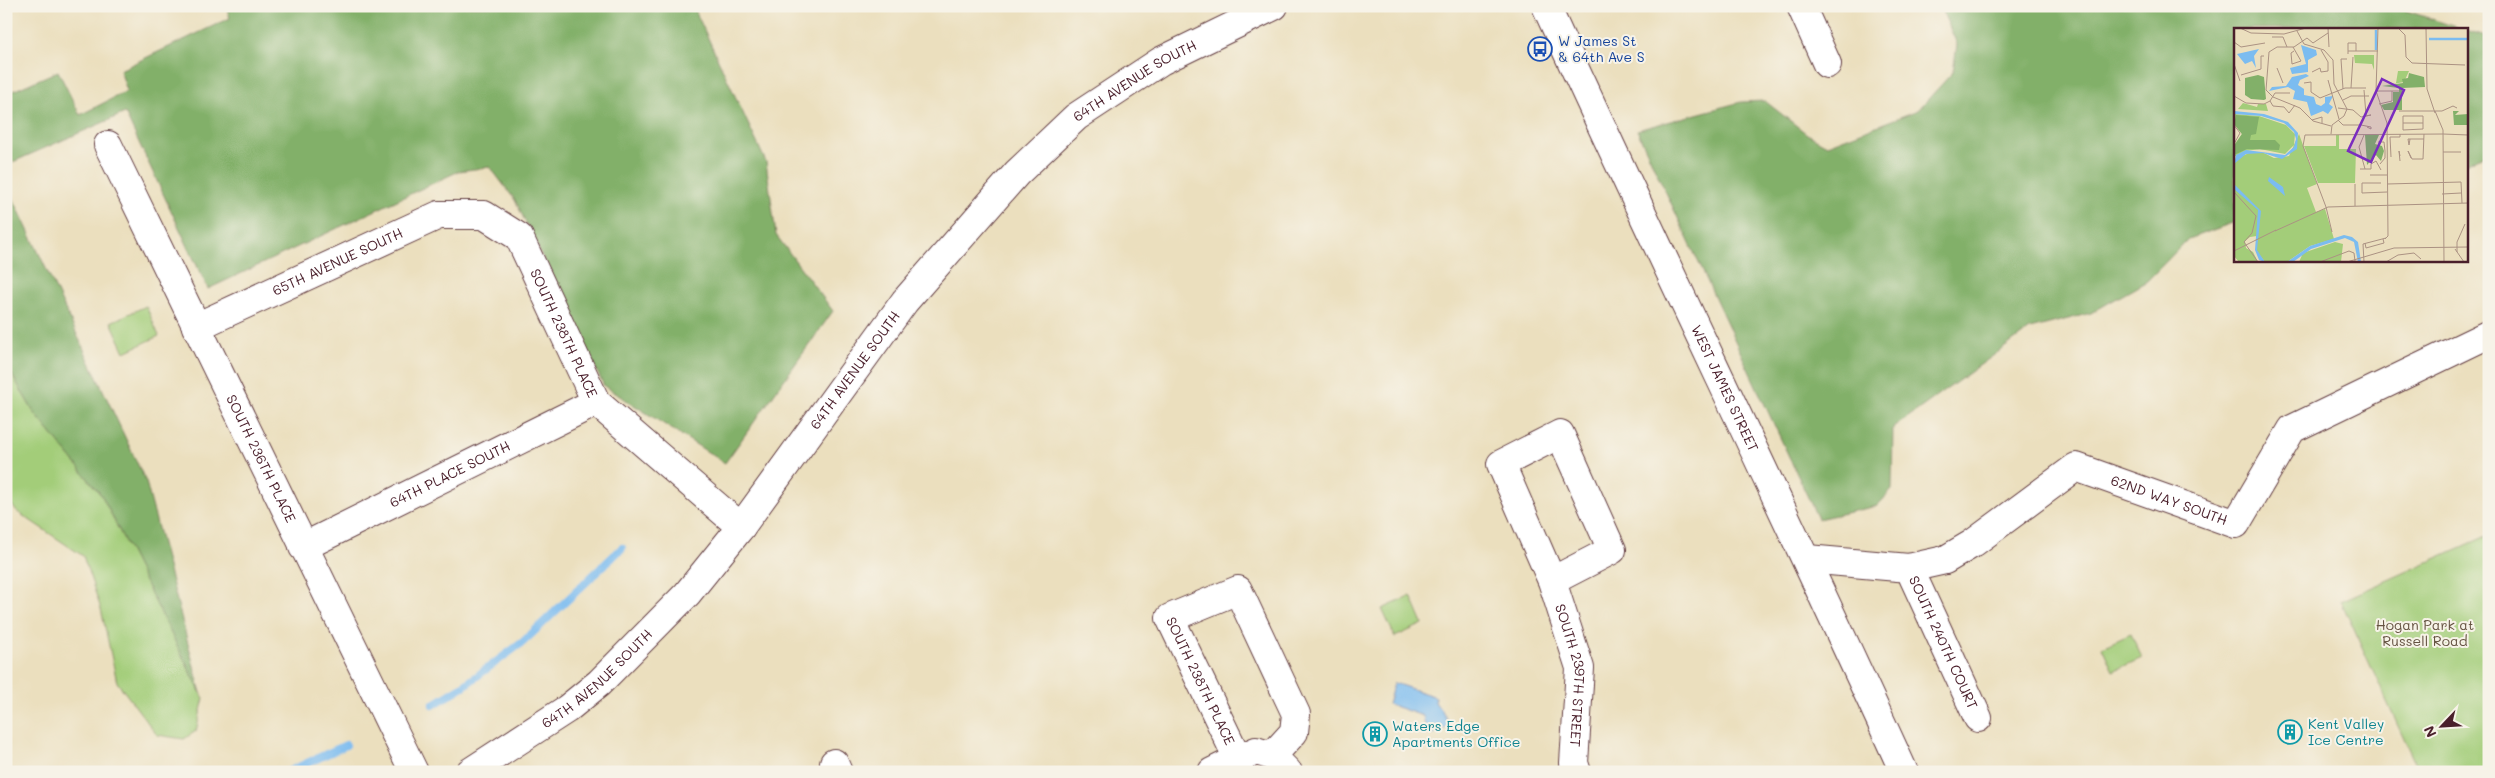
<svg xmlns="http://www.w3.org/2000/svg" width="2495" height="778" viewBox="0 0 2495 778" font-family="Mali,sans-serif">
<rect width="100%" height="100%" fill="#f7f3e8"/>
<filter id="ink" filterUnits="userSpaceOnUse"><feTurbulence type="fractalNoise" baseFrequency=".02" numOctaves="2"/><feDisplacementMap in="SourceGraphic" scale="10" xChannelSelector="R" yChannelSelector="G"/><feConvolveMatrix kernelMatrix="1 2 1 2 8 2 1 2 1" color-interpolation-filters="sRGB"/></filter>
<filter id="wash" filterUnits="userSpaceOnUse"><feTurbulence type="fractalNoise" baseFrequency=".0096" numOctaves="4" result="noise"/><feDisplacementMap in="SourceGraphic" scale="20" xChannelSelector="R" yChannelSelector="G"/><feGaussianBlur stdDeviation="1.12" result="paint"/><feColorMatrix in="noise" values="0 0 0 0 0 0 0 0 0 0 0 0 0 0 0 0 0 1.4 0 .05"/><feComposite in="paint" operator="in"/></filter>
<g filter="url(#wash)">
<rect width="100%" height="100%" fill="#ebdfbe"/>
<g fill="#a3cd79" stroke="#767652">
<polygon points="146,306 159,336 125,352 111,322"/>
<polygon points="6,364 33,411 102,496 201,693 204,698 196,731 184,739 157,735 117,682 101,609 83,556 16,511 6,496"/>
<polygon points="2489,535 2489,772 2419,772 2341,601"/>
<polygon points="1411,596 1423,624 1395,637 1382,609"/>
<polygon points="2131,634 2142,658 2113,671 2102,647"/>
</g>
<g fill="#82b069" stroke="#66684a">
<polygon points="226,6 693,6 766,162 776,235 833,311 725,463 604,386 515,200 490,167 459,171 208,289 125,113 6,165 6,94 58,71 80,115 127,91 120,70 230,18"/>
<polygon points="1940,6 2392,6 2462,29 2235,29 2235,222 2188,239 2147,281 2091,313 2030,329 1893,428 1892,490 1877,506 1818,519 1637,130 1741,102 1765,101 1807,134 1827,145 1918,110 1953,72 1957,44"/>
<polygon points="2466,30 2489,37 2489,152 2466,164"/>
<polygon points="6,183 146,482 201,693 102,496 33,411 6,364"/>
</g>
<g fill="#7bbcf0" stroke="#626e8e">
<polygon points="2461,6 2489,6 2489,13"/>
<polygon points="1394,683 1436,697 1435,702 1449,722 1448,727 1431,735 1425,725 1423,716 1388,704"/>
</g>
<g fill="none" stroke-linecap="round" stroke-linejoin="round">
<g stroke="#7bbcf0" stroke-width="8">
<polyline points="433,705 465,685 523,642 622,548"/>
<polyline points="288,772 346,745"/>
</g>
</g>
</g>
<g filter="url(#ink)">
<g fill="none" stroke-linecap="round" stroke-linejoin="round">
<g stroke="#623c41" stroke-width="30">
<g id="minor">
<path id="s1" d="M 1546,6 C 1663,262 1787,515 1904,772"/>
<polyline points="1801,6 1827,64"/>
<path id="s2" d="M 108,145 L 414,772"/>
<path id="s3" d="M 196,327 L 439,215 L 484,215 L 519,237 L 596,402 L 741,527"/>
<path id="s4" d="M 303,547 L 596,402"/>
<path id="s5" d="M 1807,559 L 1909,568 L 1945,560 L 1972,544 L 2076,467 L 2236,524 L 2292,429 L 2489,334"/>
<path id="s6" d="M 1909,568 L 1978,718"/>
<path id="s7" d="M 1552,581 L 1612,550 L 1560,434 L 1501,464 L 1552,581 L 1580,668 L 1574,763 L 1577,772"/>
<path id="s8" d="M 1272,756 L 1294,732 L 1296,714 L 1238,590 L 1170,618 L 1238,759 L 1256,751 L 1272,756 L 1288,772"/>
<polyline points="834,763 838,772"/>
<path id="s9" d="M 470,772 L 567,709 L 599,683 L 687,594 L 741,527 L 905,301 L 1017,173 L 1076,117 L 1161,61 L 1274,6"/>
<polyline points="1212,772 1238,759"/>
</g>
</g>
<use href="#minor" stroke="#fff" stroke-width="28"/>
</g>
</g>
<defs>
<g id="bus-ring" transform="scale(1.25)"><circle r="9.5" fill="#f7f3e8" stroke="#1a4fb4" stroke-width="1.5"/><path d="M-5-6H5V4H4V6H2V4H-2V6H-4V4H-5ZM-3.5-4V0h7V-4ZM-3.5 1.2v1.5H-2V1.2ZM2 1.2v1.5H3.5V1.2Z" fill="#1a4fb4"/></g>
<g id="building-ring" transform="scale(1.25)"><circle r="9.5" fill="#f7f3e8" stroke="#0f9aa8" stroke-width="1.5"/><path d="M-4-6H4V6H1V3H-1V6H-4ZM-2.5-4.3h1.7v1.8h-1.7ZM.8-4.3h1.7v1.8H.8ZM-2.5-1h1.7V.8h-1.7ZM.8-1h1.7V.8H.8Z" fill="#0f9aa8"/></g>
</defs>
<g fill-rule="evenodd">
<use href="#bus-ring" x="1540" y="49"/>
<use href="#building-ring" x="2290" y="732"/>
<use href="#building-ring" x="1375" y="734"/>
</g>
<g text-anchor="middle" stroke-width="4" stroke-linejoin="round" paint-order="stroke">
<g font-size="14" fill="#164399" stroke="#f7f3e8" text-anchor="start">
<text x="1558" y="46">W James St<tspan x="1558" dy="16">&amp; 64th Ave S</tspan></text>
</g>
<g font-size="14" fill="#4a1f2b" stroke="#f7f3e8">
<text dy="5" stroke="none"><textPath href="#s9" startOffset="968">64TH AVENUE SOUTH</textPath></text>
<text dy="5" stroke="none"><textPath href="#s3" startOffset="156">65TH AVENUE SOUTH</textPath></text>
<text dy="5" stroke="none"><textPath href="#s3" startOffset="460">SOUTH 238TH PLACE</textPath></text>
<text dy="5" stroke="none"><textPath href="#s9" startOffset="562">64TH AVENUE SOUTH</textPath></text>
<text dy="5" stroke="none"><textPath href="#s1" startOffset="422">WEST JAMES STREET</textPath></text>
<text dy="5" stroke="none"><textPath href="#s2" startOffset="349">SOUTH 236TH PLACE</textPath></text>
<text dy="5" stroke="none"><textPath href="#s4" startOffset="164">64TH PLACE SOUTH</textPath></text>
<text dy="5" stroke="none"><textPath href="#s5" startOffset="399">62ND WAY SOUTH</textPath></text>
<text dy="5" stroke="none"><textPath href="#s6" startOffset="82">SOUTH 240TH COURT</textPath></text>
<text dy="5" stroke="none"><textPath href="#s7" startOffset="486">SOUTH 239TH STREET</textPath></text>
<text dy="5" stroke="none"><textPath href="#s9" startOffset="158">64TH AVENUE SOUTH</textPath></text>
<text dy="5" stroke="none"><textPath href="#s8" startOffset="331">SOUTH 238TH PLACE</textPath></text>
</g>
<g font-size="14" fill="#655342" stroke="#f7f3e8">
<text x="2425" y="630">Hogan Park at<tspan x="2425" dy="16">Russell Road</tspan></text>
</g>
<g font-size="14" fill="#0d838f" stroke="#f7f3e8" text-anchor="start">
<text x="2308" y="729">Kent Valley<tspan x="2308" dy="16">Ice Centre</tspan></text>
<text x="1392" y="731">Waters Edge<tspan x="1392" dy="16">Apartments Office</tspan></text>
</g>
</g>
<g transform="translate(2234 28)">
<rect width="234" height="234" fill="#ebdfbe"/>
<path d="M 120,27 L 140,27 L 140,42 L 138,36 L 121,35 ZM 164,43 L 175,43 L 170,54 L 147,58 L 162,55 ZM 9,75 L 23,79 L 24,76 L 32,76 L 34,83 L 4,81 ZM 0,86 L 25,88 L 52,97 L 61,106 L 60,117 L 51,126 L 26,121 L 11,123 L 0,129 L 0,117 L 8,106 L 0,96 ZM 65,106 L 83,156 L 73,160 L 82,184 L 91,181 L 100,211 L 76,218 L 53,234 L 31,234 L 23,224 L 23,208 L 16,209 L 11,213 L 12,220 L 19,224 L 24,234 L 5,234 L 0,228 L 0,136 L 4,130 L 15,125 L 30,125 L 40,130 L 55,128 ZM 102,107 L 105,107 L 105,121 L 122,121 L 121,155 L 84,155 L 70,118 L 102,118 ZM 101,214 L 109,216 L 107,234 L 65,234 L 69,225 Z" fill="#a3cd79"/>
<path d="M 175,45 L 190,49 L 191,59 L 168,60 L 168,82 L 150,82 L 147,77 L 159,74 L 159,64 L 165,64 L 165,60 L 148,58 L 169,55 L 168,51 L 174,50 ZM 24,47 L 30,49 L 32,71 L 30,72 L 17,71 L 11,67 L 11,50 ZM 219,83 L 225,83 L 221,87 L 234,86 L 234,97 L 220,97 ZM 2,87 L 25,89 L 22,106 L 17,107 L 16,112 L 41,112 L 46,117 L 45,122 L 13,121 L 0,127 L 0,118 L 8,106 L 0,96 ZM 131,107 L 145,107 L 141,116 L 148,118 L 150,123 L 147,133 L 142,127 L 133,137 Z" fill="#82b069"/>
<path d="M 67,17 L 82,22 L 83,27 L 74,32 L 74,44 L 58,46 L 56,40 L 72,36 ZM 25,21 L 20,28 L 22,40 L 18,33 L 11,36 L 3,26 ZM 72,46 L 75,48 L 66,52 L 64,57 L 70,61 L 70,67 L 80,69 L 82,76 L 87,78 L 91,75 L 91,69 L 99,68 L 95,76 L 99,79 L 94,86 L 89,83 L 77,88 L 73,74 L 59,71 L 61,63 L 54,59 L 35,63 L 38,59 L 52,58 L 58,49 ZM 0,83 L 30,86 L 54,94 L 64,105 L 63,121 L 48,131 L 29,125 L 12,126 L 0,136 L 2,127 L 12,122 L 51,127 L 60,119 L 62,111 L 60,104 L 50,95 L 27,88 L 0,86 ZM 35,149 L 49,159 L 51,168 L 34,153 ZM 0,156 L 27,183 L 23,222 L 31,234 L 25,232 L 21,222 L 24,182 L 0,161 ZM 110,207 L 118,209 L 124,214 L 127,234 L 124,234 L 120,214 L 111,210 L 77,221 L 59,234 L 53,234 L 76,218 Z" fill="#7bbcf0"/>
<path fill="none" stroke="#7bbcf0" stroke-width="2.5" d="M 142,2 L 142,22M 195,11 L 234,11"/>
<path fill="none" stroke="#ab9283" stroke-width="1" d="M 6,0 L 17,5 L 50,6 L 72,0M 94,0 L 95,19M 144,0 L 142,63 L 153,95 L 154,208 L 151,211M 164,0 L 171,7 L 172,29 L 178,35 L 231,37M 192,0 L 193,61 L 201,85M 63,3 L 70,16 L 90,22 L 99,32 L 100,56 L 113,81 L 110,88 L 98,97 L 97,106M 38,9 L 49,9 L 53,19M 73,10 L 60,19 L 43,19 L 35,24 L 32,62 L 39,69 L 66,80 L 79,93 L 97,98M 73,10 L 79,15 L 94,5M 0,14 L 7,19 L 31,15M 59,19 L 67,33 L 58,36 L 57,25 L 60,23M 114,23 L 144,23M 114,26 L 114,15 L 122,15 L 122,23M 0,36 L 6,53M 43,40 L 49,55M 78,44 L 86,40 L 87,44 L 94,43 L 94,34 L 87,22M 7,47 L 27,41 L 27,28 L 30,28M 94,52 L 105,91M 70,55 L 77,54 L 77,64 L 86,70M 117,60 L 119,29M 109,61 L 107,31 L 113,31M 130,62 L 132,87M 142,63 L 165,63M 0,68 L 12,75 L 30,76 L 36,73 L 41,65 L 56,65M 86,70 L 111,60 L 132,60M 109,72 L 117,68 L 135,68M 36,73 L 39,78 L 50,79 L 55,85 L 61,77M 145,76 L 158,73 L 158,63M 104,80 L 119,82 L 127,89 L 137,87 L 131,88M 165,83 L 208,83 L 219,78 L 223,80M 201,83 L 209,102 L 210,234M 169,88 L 189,88 L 189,101 L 169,102 ZM 78,92 L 88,89 L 88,95M 104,92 L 109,97 L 127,97 L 137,99 L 137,101 L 133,99M 169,95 L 189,95M 0,97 L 6,105 L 0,116M 209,106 L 234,107M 130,107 L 125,119 L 131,141M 176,111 L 175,117 L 174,111 L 190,111M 144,114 L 150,114 L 151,123 L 151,130 L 146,136M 209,124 L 227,124M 234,125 L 234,213M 157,129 L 156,109 L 166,109 L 166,106M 177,130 L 174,123 L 178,131 L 189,131 L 190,106M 166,133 L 165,123 L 166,128M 126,141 L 137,141 L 137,136 L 142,133 L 147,142M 136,147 L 153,147M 147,155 L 128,155 L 128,165 L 153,164M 121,156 L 121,178M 153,156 L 227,154 L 228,175M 0,164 L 22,188 L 18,205 L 10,214 L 24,234M 208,166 L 227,165M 41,203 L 94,179 L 234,175M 98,204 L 92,179 L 69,118 L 71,107 L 209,106M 131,215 L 132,220 L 150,215 L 149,211M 221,221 L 230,234M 0,223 L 42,202M 223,224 L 223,214 L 231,196M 86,234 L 115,223 L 120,225 L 121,233M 113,234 L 160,220 L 234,219M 130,234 L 129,216 L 152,210M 152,234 L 164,227 L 180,225 L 187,231"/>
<path fill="#7b2cbf" fill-opacity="0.15" stroke="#7b2cbf" stroke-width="2.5" d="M 148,51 L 170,62 L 137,134 L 114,123 Z"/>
<rect width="234" height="234" fill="none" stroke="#4a1f2b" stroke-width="2.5"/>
</g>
<rect width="2495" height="778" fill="none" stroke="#f7f3e8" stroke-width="25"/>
<g transform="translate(2442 726) rotate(245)" stroke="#f7f3e8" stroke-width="4" paint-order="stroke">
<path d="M0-4L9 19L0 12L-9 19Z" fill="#4a1f2b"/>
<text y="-8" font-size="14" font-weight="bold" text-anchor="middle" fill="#4a1f2b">N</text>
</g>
</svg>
